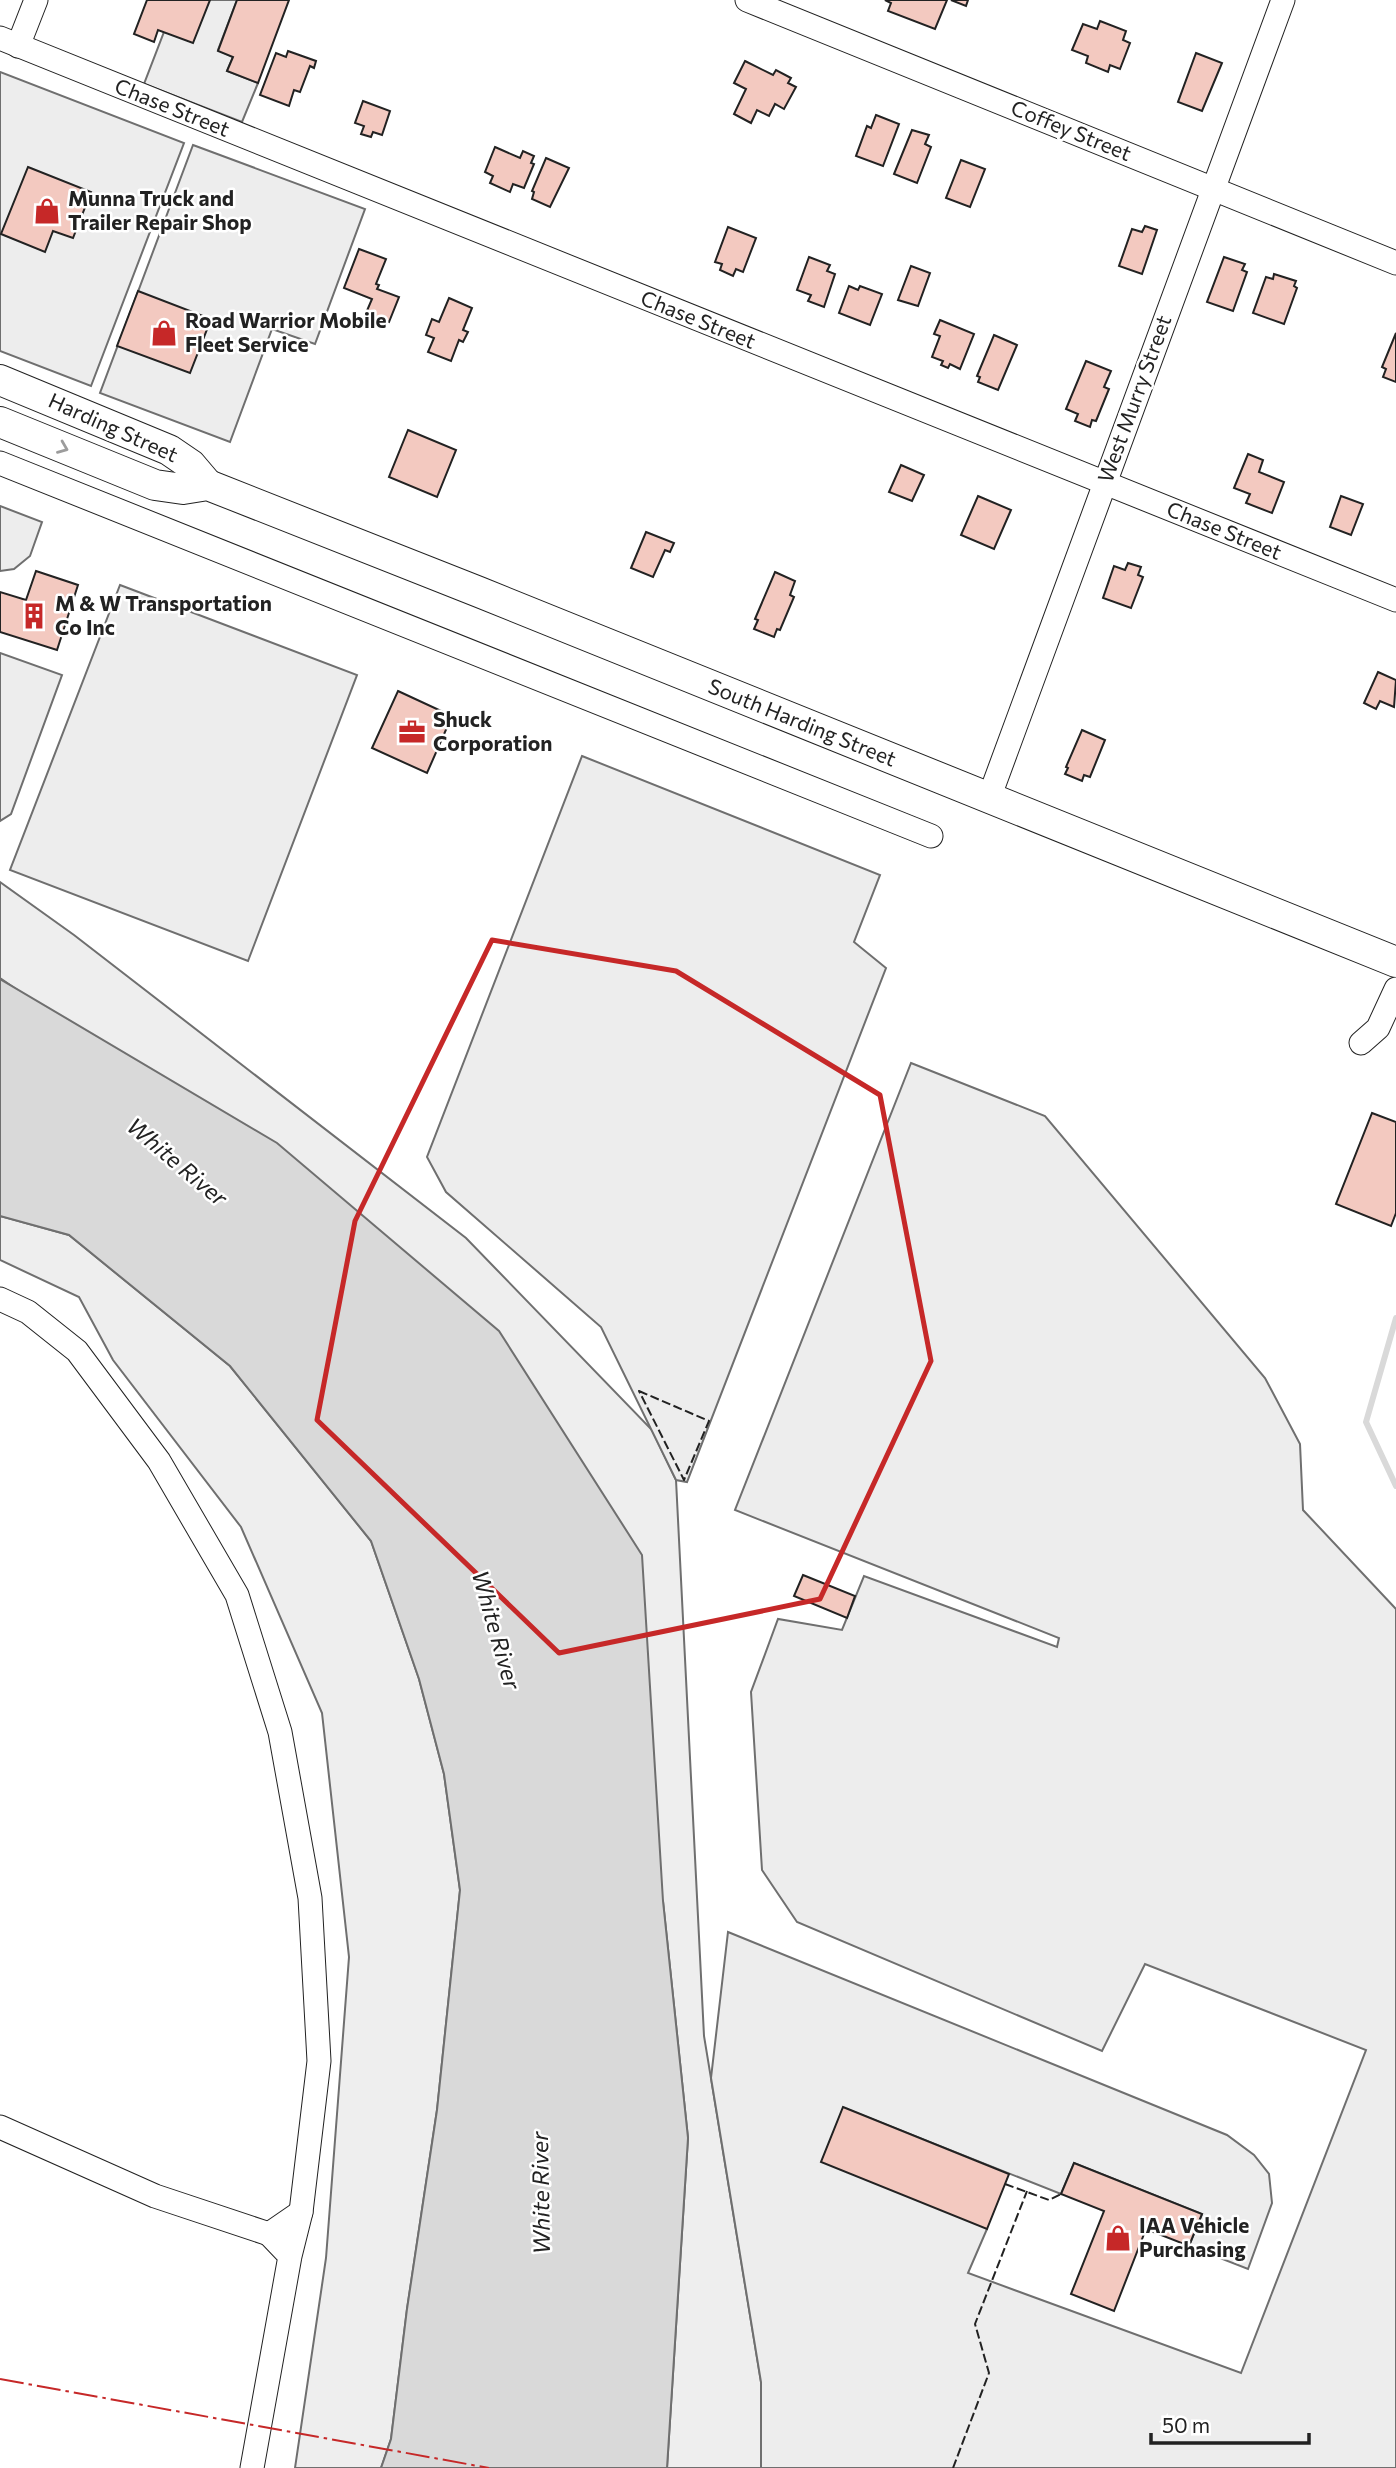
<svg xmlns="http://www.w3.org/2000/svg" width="1396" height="2468" viewBox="0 0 1396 2468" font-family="Commissioner,sans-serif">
<rect width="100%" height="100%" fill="#fff"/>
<g fill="#eee" stroke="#6f6f6f" stroke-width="2">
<polygon points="0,882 74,935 466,1238 652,1430 676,1480 704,2036 761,2382 761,2468 667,2468 688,2138 663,1901 29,998 0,978"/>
<polygon points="0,1216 69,1235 230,1366 371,1541 419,1679 444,1774 460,1890 437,2110 407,2309 391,2439 381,2468 295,2468 326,2258 349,1957 322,1713 241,1527 113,1360 79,1297 0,1260"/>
</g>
<g fill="#ededed" stroke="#6f6f6f" stroke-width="2">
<polygon points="210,0 237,0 218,50 233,57 227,71 258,83 242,122 144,84 164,32"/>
<polygon points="0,72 184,143 91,386 0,351"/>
<polygon points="193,145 365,209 315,344 272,329 230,442 100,393"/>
<polygon points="0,506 42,522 30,556 14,569 0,571"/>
<polygon points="120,585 357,675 248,961 10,870"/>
<polygon points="0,653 62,675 11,814 0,821"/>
<polygon points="582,756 880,875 854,942 886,968 687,1482 676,1480 601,1327 446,1192 427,1157"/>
<polygon points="911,1063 1045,1116 1265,1378 1300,1444 1303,1510 1396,1609 1396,2468 761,2468 761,2382 711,2078 728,1932 1227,2135 1254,2155 1269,2174 1272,2203 1248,2269 1189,2246 1202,2214 1074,2163 1061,2194 844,2108 987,2229 968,2273 1241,2373 1366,2050 1145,1964 1102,2051 797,1922 762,1870 751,1692 778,1619 842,1630 864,1576 1057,1647 1059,1638 735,1510"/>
</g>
<polygon fill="#d9d9d9" stroke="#6f6f6f" stroke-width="2" points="0,979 277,1143 499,1331 642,1555 663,1901 688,2138 667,2468 381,2468 391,2439 407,2309 437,2110 460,1890 444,1774 419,1679 371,1541 230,1366 69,1235 0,1216"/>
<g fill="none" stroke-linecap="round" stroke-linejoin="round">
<polyline stroke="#d9d9d9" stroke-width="6" points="1396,1318 1366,1422 1396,1486"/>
</g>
<g fill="#f3c9c0" stroke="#222" stroke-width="2">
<polygon points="147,0 210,0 193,43 158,30 154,42 134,34"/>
<polygon points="237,0 289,0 258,83 227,71 233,57 218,51"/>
<polygon points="885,0 947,0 935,29 888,11 891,3"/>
<polygon points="951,0 968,0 966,6"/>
<polygon points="1100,21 1126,31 1123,40 1130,43 1120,69 1110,65 1108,72 1086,63 1088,56 1072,50 1083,24 1097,29"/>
<polygon points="288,51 316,61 314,68 310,66 300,92 294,90 289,106 260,95 276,53 286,57"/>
<polygon points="1196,53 1222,63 1202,111 1178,102"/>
<polygon points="745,61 773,75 776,70 791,78 788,83 796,87 784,109 775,104 769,116 757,110 751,123 734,114 746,89 734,83"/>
<polygon points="363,101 390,111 382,135 373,132 371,137 361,134 364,126 355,123"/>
<polygon points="876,115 899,124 883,166 856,156 867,126 871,128"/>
<polygon points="912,130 929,135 925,144 931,147 917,183 894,174"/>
<polygon points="495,147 520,158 523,151 534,156 531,163 534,164 524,188 513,184 510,192 490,183 493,176 485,172"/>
<polygon points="546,158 569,168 550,207 532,199 534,192 532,191"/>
<polygon points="961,160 985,169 970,207 946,198"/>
<polygon points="28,167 91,192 73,238 53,231 45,252 1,234"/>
<polygon points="1145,226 1157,230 1142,274 1119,266 1132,229 1142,232"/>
<polygon points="728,227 756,238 743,272 736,269 733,276 720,270 722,264 715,262"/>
<polygon points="359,249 386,259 376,284 379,285 377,289 399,297 389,322 366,313 372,299 344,288"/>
<polygon points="809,257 830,265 827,271 835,274 824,307 808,301 811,295 797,290"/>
<polygon points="1224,257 1245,264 1242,270 1247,272 1233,311 1207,302"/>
<polygon points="911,266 930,273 918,306 898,300"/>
<polygon points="1274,274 1296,281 1294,286 1297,288 1284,324 1253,313 1266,277 1273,279"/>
<polygon points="849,286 858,290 860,286 882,294 870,325 839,313"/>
<polygon points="138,291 211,319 190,373 117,346"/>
<polygon points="449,298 472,308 463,330 468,332 463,342 459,340 451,361 428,352 434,338 426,335 432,319 439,322"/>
<polygon points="940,320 974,334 960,369 950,364 948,368 941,365 943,361 932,357 940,336 934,334"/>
<polygon points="1396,333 1396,382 1383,377 1386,369 1382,367"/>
<polygon points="994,335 1017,345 998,390 978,382 980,377 977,376"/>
<polygon points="1086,361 1111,371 1104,387 1109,389 1096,421 1092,420 1090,427 1075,421 1078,414 1066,409"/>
<polygon points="408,430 456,450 437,497 389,477"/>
<polygon points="1248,454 1263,460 1259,472 1284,482 1272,513 1246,503 1250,494 1234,488"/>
<polygon points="901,465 924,475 912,501 889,492"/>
<polygon points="978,496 1011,510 994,549 961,535"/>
<polygon points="1341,496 1363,504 1351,535 1330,527"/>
<polygon points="646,532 674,543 670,552 665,550 653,577 631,568"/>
<polygon points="1128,563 1141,567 1138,575 1143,577 1131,608 1103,598 1114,566 1125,570"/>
<polygon points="36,571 78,585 57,650 0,632 0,592 26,600"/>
<polygon points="775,572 795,581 790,595 794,597 780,630 777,629 774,637 754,629 758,620 755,619"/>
<polygon points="1378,672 1396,680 1394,707 1380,701 1376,709 1364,703"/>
<polygon points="398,691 452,716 427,773 372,748"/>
<polygon points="1082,730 1105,740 1090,777 1084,775 1082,781 1065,774 1068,768 1066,767"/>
<polygon points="1372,1113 1396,1122 1396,1213 1391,1226 1336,1204"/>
<polygon points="803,1575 855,1596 847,1618 794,1596"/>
<polygon points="843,2107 1009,2174 987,2229 821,2162"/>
<polygon points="1074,2163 1202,2214 1189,2246 1146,2229 1114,2311 1071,2294 1104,2211 1061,2194"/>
</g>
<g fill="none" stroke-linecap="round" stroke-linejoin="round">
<g stroke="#222" stroke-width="25">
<g id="minor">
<polyline points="747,0 1396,263"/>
<polyline points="0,38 1396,600"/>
<polyline points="18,46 36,0"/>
<polyline points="0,463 931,836"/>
<polyline points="989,798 1283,0"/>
<polyline points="1361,1043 1378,1028 1396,989"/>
<polyline points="0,1299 28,1312 77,1351 159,1461 237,1595 280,1732 310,1898 319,2061 301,2212"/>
<polyline points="0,2127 155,2196 269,2234"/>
<polyline points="252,2468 290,2256 301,2212 269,2234 290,2256"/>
</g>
</g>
<g stroke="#222" stroke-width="32">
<g id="major">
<polyline points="0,380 169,450 191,465 208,485"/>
<polyline points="0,422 155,485 183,489 208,485 479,592 1396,962"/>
</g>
</g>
<use href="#minor" stroke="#fff" stroke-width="23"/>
<use href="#major" stroke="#fff" stroke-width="30"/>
<g stroke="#222" stroke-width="2" stroke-dasharray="9 3.5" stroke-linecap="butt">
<polygon points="639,1391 709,1421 684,1480"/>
<polyline points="1005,2184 1049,2200 1061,2194"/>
<polyline points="953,2468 989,2373 975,2324 1027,2191"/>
</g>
<polyline stroke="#c62828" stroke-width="2" stroke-dasharray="24 5 3.5 5" stroke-linecap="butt" points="0,2379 489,2468"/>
</g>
<defs><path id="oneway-chevron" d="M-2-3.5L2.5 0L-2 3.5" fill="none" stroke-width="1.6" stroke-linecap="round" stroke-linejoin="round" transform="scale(1.75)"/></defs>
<use stroke="#9c9c9c" href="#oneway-chevron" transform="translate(63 448) rotate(22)"/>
<path fill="none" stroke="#c62828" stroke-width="5" stroke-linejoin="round" d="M 492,940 L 676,971 L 880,1095 L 931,1361 L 820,1599 L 559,1653 L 317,1420 L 355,1221 Z"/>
<defs>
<g id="shop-bare" transform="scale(2.1)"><path d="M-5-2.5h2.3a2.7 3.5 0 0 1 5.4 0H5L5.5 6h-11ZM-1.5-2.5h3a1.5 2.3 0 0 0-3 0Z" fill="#c62828" stroke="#fff" stroke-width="2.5" paint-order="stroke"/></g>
<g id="building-bare" transform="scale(2.1)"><path d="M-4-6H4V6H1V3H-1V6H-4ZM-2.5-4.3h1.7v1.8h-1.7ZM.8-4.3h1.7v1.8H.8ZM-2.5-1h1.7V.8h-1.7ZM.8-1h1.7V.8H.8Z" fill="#c62828" stroke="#fff" stroke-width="2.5" paint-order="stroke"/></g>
<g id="office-bare" transform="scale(2.1)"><path d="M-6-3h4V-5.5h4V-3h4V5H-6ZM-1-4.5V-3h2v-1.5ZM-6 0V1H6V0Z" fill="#c62828" stroke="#fff" stroke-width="2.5" paint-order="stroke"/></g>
</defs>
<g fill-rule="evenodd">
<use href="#shop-bare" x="47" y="211"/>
<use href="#shop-bare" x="164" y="333"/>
<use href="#building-bare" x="34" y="616"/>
<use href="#office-bare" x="412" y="732"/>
<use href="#shop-bare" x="1118" y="2238"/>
</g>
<g text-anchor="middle" stroke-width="5" stroke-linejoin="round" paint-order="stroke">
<g font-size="21" fill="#222" stroke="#fff">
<text transform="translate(172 108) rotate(22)" y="7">Chase Street</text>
<text transform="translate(1071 131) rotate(22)" y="7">Coffey Street</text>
<text transform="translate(698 320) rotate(22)" y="7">Chase Street</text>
<text transform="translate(1135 399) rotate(-70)" y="7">West Murry Street</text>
<text transform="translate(113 428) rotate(24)" y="7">Harding Street</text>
<text transform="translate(1224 531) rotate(22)" y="7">Chase Street</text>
<text transform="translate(802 723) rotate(22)" y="7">South Harding Street</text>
</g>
<g font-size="21" font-weight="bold" fill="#222" stroke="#fff" text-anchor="start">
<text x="68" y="206">Munna Truck and<tspan x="68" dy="24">Trailer Repair Shop</tspan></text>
<text x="185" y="328">Road Warrior Mobile<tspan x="185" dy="24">Fleet Service</tspan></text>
<text x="55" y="611">M &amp; W Transportation<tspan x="55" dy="24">Co Inc</tspan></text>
<text x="433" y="727">Shuck<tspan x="433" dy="24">Corporation</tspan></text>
<text x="1139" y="2233">IAA Vehicle<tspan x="1139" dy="24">Purchasing</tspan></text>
</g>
<g font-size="23" font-style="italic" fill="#222" stroke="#fff">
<text transform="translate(177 1162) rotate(40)" y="8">White River</text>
<text transform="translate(496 1630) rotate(74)" y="8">White River</text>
<text transform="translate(541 2193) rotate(-91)" y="8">White River</text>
</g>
</g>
<path d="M1151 2433v10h158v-10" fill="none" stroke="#222222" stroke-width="3.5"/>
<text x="1162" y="2433" font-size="21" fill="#222222" stroke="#ffffff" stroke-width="5" paint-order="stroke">50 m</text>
</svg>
